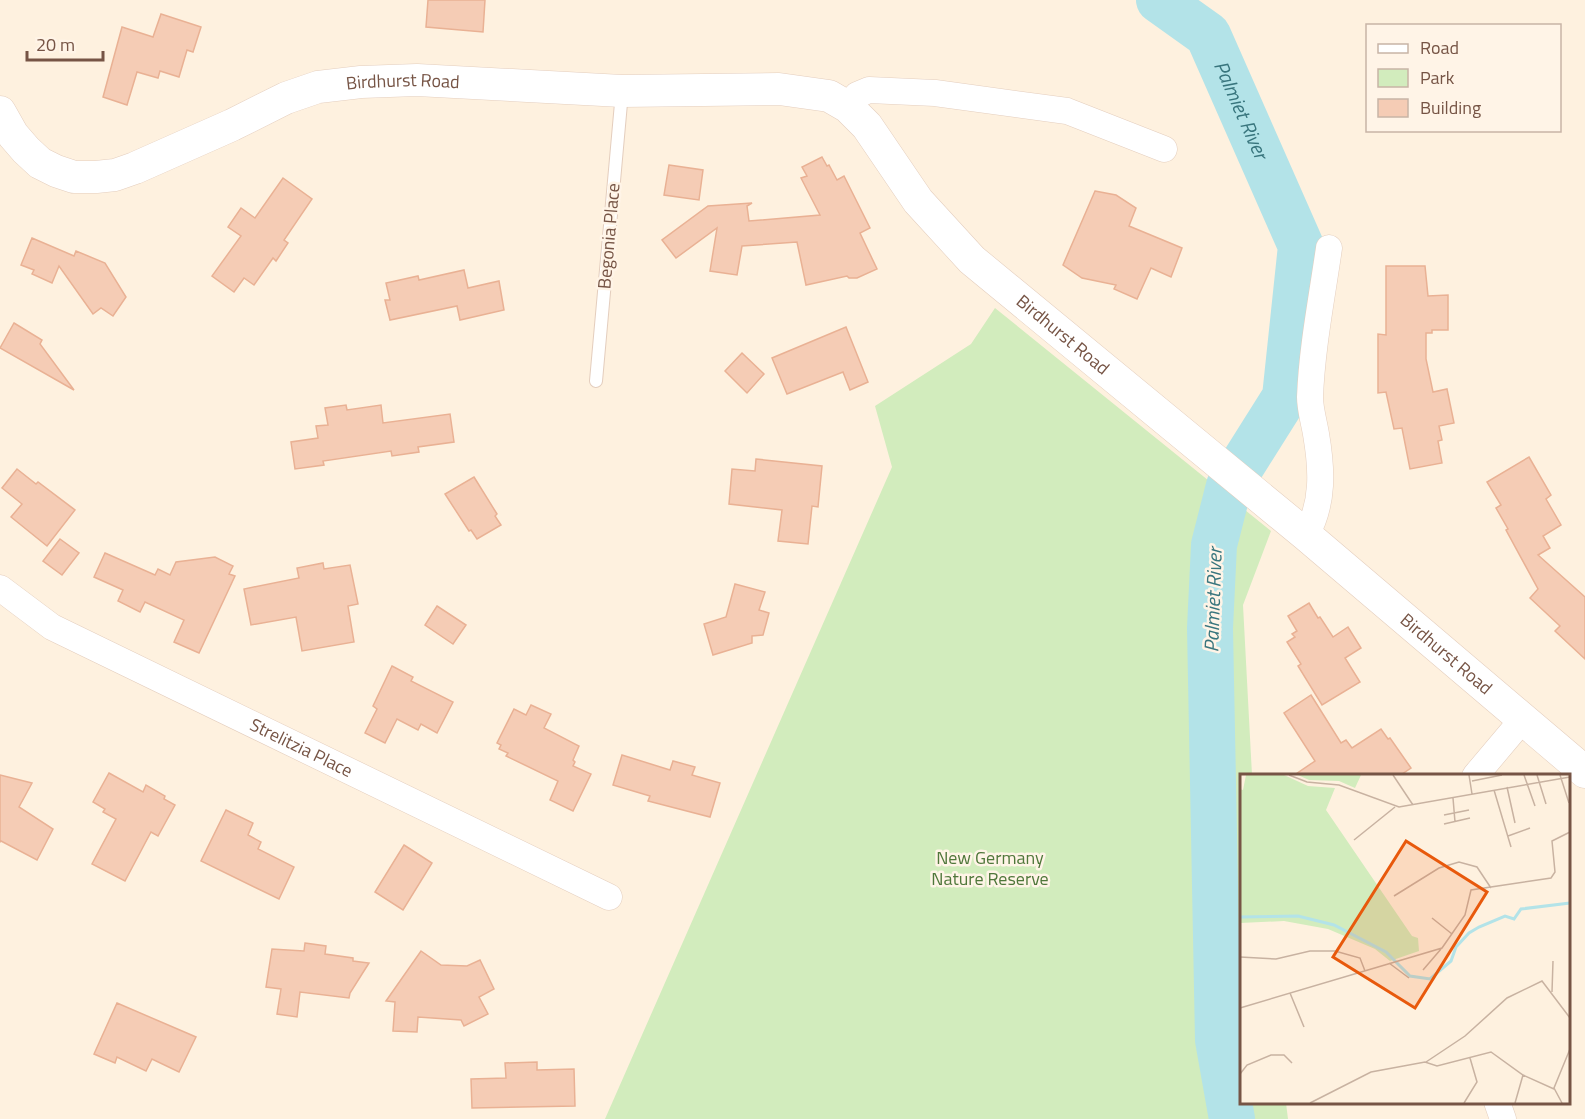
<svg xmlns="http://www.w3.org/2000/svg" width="1585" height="1119" viewBox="0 0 1585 1119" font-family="'Titillium Web',sans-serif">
<rect width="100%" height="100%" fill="#fef1df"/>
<polygon fill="#d2ecbd" points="995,308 1271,531 1243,605 1252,775 1242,776 1242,1102 1286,1103 1288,1119 605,1119 892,467 875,406 971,344"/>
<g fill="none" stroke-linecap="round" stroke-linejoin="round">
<path stroke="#b3e3e8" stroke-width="46" id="s1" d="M 1159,0 L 1208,35 L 1301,246 L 1285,397 L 1229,486 L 1214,545 L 1210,628 L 1218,1040 L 1232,1119"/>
</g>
<g fill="#f5ccb5" stroke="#e9b194" stroke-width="1.5">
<polygon points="428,0 485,0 483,32 426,27"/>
<polygon points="161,14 201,27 193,52 187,50 179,77 160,71 158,78 137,72 127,105 103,97 122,27 153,37"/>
<polygon points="822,157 827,166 829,165 837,180 844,176 870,228 860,233 877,269 857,278 849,278 847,276 806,285 797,242 742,246 737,275 710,271 717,228 676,258 662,240 708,206 752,203 747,206 749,221 820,215 801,178 807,176 802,167"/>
<polygon points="669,165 703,170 699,200 664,195"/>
<polygon points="283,178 312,199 284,240 288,243 276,261 273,258 254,285 244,278 234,292 212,276 241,236 228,227 241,208 255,218"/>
<polygon points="1095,191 1116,195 1136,208 1129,226 1182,248 1171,277 1151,268 1137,299 1114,289 1116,285 1082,278 1063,265"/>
<polygon points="32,238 74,256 76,251 105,263 126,297 113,316 101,308 93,314 59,266 52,283 32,274 34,270 21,265"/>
<polygon points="1386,266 1425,266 1428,296 1448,295 1448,330 1432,330 1432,333 1426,333 1426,359 1433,392 1447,389 1454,423 1439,426 1442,440 1438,441 1442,463 1410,469 1402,428 1394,429 1386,392 1378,393 1378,334 1386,335"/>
<polygon points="464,270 468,288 499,281 504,310 460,320 457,306 390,320 385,300 390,300 386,283 418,276 419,280"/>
<polygon points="14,323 42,340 40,344 74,390 0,348"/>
<polygon points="846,327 868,382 850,390 843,372 787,394 772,358"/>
<polygon points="742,353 764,374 747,393 725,371"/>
<polygon points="346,405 347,410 381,405 383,423 450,414 454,442 418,447 419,452 392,456 391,451 323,461 324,465 295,469 291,442 318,438 316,426 328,425 325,408"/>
<polygon points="1529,457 1551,495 1546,499 1561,525 1543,536 1550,548 1538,555 1585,597 1585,659 1555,631 1560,626 1530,598 1538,589 1506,530 1508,529 1496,508 1501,505 1487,482"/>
<polygon points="756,459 822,466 818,507 812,506 808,544 778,541 782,510 729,504 732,469 755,471"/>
<polygon points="17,469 36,484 38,482 75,510 47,546 11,517 22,504 2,488"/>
<polygon points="474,477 497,514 495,516 501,525 477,539 471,530 469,531 445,494"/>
<polygon points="60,539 79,553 62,575 43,561"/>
<polygon points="105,553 155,575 158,569 170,575 176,562 215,557 233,566 229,574 235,576 199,653 174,642 184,620 145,602 140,612 118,601 123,590 94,577"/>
<polygon points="323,563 324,569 350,565 358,604 348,606 354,642 302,651 296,617 251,625 244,589 299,578 297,568"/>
<polygon points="735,584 765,592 759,610 769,613 763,635 752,636 752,643 713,655 704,624 726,617"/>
<polygon points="1309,603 1318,618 1320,617 1333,637 1348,627 1361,648 1345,658 1360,682 1322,705 1298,666 1301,664 1287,642 1295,637 1292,634 1297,631 1288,616"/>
<polygon points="437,606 466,625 453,644 425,625"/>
<polygon points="392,666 413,677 411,681 453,702 437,733 421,724 418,730 397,719 385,743 365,733 377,709 373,706"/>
<polygon points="1311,695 1341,743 1346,740 1352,748 1381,729 1388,739 1390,738 1411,768 1399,776 1293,776 1315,761 1284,713"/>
<polygon points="531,705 551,714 544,728 579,746 573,760 575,762 573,766 591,774 573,811 550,800 558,781 506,756 508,753 499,749 501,745 497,743 514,709 526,715"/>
<polygon points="622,755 670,770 673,761 695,767 692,775 720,783 710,817 648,801 650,796 613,785"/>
<polygon points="109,773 143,792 146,785 165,796 164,799 175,805 158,836 151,832 125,881 92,864 116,819 103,812 105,809 93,802"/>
<polygon points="0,775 32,783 19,807 53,829 37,860 1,841 0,842"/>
<polygon points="226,810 253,823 248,835 261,842 258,849 294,867 279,899 201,861"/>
<polygon points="404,845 432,863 403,910 375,892"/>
<polygon points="305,943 326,946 325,954 353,958 353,961 369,963 350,993 349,998 300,992 297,1017 277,1014 281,989 266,987 272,949 304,951"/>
<polygon points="421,951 441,965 467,966 480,960 494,989 479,997 488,1014 464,1026 461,1020 418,1017 417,1032 393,1031 395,1002 386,1001"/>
<polygon points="117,1003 196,1037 179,1072 152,1059 146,1071 117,1057 115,1063 94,1054"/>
<polygon points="537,1062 537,1070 574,1069 575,1106 472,1108 471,1079 506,1078 505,1063"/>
</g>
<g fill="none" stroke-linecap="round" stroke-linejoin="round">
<g stroke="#e4cebe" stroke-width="14">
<polyline id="service" points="596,381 622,92"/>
</g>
<g stroke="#e4cebe" stroke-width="27">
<g id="minor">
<polyline points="848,107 857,95 869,90 935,93 1067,111 1164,149"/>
<path d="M 1306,535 C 1324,503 1322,469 1316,434 C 1314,422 1310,409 1310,397 C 1312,347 1322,297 1329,248"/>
<path id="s2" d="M 0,588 L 52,627 L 609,897"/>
<polyline points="1475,776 1523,719"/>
<polyline points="1497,1102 1503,1119"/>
</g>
</g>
<g stroke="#e4cebe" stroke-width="33">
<g id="tertiary">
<path id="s3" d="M 0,112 L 13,135 L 26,150 L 40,163 L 56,171 L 74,177 L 96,177 L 115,175 L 135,168 L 232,125 L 286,98 L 318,87 L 361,82 L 417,80 L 622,91 L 779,89 L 829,96 L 848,107 L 867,126 L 918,201 L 972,260 L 1306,535 L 1585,772"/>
</g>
</g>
<use href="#service" stroke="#fff" stroke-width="12"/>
<use href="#minor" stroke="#fff" stroke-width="26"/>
<use href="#tertiary" stroke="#fff" stroke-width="32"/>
</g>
<g text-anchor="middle" stroke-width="5" stroke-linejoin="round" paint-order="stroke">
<g font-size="18" fill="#765445" stroke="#fff4e7">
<text dy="6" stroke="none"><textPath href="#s3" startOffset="450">Birdhurst Road</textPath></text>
<text transform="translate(609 236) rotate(-85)" y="6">Begonia Place</text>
<text dy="6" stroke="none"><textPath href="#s3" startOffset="1214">Birdhurst Road</textPath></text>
<text dy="6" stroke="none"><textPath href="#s3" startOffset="1713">Birdhurst Road</textPath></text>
<text dy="6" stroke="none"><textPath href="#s2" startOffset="342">Strelitzia Place</textPath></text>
</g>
<g font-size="18" fill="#4f773a" stroke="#fff4e7">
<text x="990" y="864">New Germany<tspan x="990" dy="21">Nature Reserve</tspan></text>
</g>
<g font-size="20" font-style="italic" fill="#38757d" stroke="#fff4e7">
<text dy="7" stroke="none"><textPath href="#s1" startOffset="142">Palmiet River</textPath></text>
<text transform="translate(1213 600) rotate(-88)" y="7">Palmiet River</text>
</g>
</g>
<g transform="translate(1240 774)">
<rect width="330" height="330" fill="#fef1df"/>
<path d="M 6,1 L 44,1 L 68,12 L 95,14 L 86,36 L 172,162 L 178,164 L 179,177 L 150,187 L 135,175 L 88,155 L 44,147 L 0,149 L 0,15 L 3,16 ZM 58,1 L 121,1 L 115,14 L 99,7 L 69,6 Z" fill="#d2ecbd"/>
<path fill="none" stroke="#b3e3e8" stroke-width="3" d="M 0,143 L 58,142 L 94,151 L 146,178 L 170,202 L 190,205 L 211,187 L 216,173 L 229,159 L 239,153 L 265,142 L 274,145 L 281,135 L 330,129"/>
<path fill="none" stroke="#c8b2a1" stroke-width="1.5" d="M 49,1 L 67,8 L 99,11 L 159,33 L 330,3M 153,1 L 173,31M 229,1 L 232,20M 284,1 L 295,32M 297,1 L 306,30M 320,1 L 329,29M 232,7 L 262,1M 267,13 L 275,49M 254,16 L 271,73M 213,24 L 215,48M 204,41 L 229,36M 204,50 L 230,44M 268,62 L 290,54M 114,66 L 155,33M 154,122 L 199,94 L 219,88 L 237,93 L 251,114M 192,144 L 212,160M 0,183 L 36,185 L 70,177 L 95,177 L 120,184 L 125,197M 149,189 L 169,204M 183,196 L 201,175M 312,218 L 313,187M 50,219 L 64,253M 0,234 L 202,174 L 225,141 L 231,116 L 311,104 L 315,98 L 312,67 L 330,58M 186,288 L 225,262 L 267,224 L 302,207 L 330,244M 0,300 L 7,291 L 31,281 L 44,281 L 52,289M 70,329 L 131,298 L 185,288 L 197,292 L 251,278 L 283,301 L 314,315M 224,329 L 237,308 L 230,284M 275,329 L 283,301M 322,329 L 314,314 L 330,275"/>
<path fill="#e8590c" fill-opacity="0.15" stroke="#e8590c" stroke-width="3" d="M 166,67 L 247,118 L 175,234 L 93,183 Z"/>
<rect width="330" height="330" fill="none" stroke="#765445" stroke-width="3"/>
</g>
<rect x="1366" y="24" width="195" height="108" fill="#fff4e7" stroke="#c8b4a6" stroke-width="1.5"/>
<rect x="1378" y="44" width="30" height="9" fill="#ffffff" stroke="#c8b4a6" stroke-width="1.5"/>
<text x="1420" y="54" font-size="18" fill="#765445">Road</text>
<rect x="1378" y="69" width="30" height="18" fill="#d2ecbd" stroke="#c8b4a6" stroke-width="1.5"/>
<text x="1420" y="84" font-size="18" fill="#765445">Park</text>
<rect x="1378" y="99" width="30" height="18" fill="#f5ccb5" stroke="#c8b4a6" stroke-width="1.5"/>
<text x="1420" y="114" font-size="18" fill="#765445">Building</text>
<path d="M27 51v9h76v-9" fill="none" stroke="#765445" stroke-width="3"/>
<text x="36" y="51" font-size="18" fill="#765445" stroke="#fff4e7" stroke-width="4.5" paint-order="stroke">20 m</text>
</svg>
